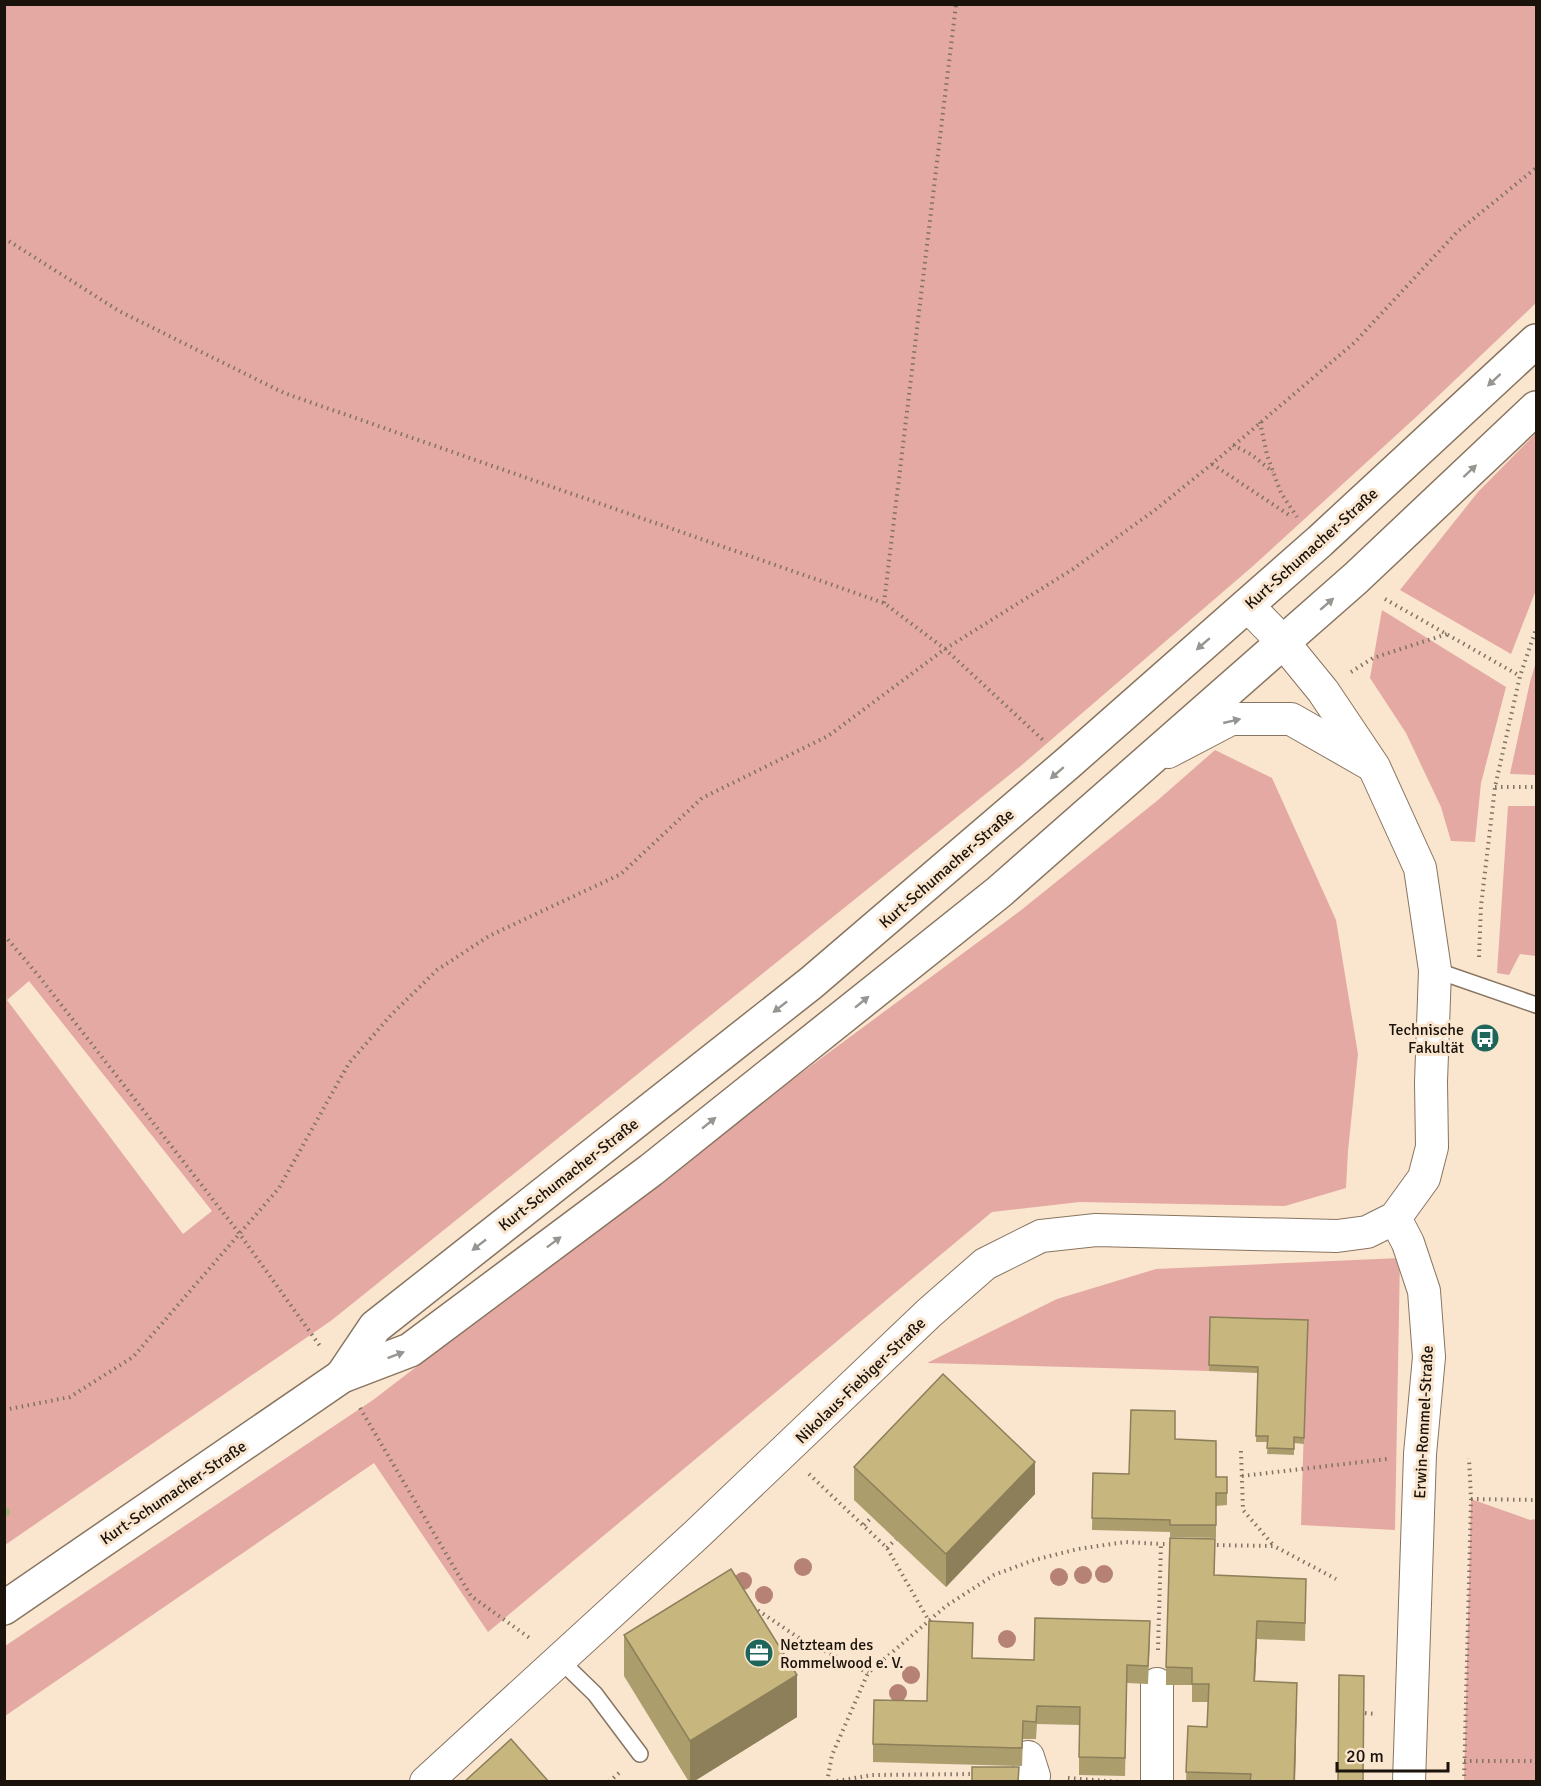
<svg xmlns="http://www.w3.org/2000/svg" width="1541" height="1786" viewBox="0 0 1541 1786" font-family="Signika,sans-serif">
<rect width="100%" height="100%" fill="#fae5ce"/>
<g fill="#e4a9a3" fill-rule="evenodd">
<path d="M 5,4 L 1536,5 L 1536,303 L 1415,418 L 1253,566 L 1023,764 L 332,1320 L 5,1545 ZM 29,981 L 212,1211 L 183,1234 L 7,1000 Z"/>
<polygon points="1536,433 1536,590 1511,654 1400,590 1478,492"/>
<polygon points="1382,610 1506,687 1481,783 1475,842 1451,841 1441,807 1406,733 1370,678"/>
<polygon points="1536,662 1536,775 1510,774 1530,682"/>
<polygon points="1215,750 1272,778 1336,920 1358,1054 1348,1151 1346,1188 1285,1206 1080,1202 992,1212 488,1632 374,1463 5,1716 5,1646 373,1400 773,1094 1020,911 1158,800"/>
<polygon points="1508,806 1536,806 1536,956 1520,954 1509,975 1497,973"/>
<polygon points="1400,1258 1395,1530 1301,1525 1307,1326 1210,1323 1209,1371 927,1363 1057,1299 1156,1269"/>
<polygon points="1471,1499 1530,1520 1536,1519 1536,1781 1464,1781"/>
</g>
<g fill="none" stroke-linecap="round" stroke-linejoin="round">
<polyline stroke="#afb67e" stroke-width="10" points="4,1512 5,1512"/>
<g stroke="#887561" stroke-width="18">
<g id="lane">
<polyline points="1435,970 1536,1005"/>
<polyline points="560,1660 595,1694 640,1754"/>
</g>
</g>
<g stroke="#887561" stroke-width="34">
<g id="street">
<polyline points="1168,752 1231,719 1291,719 1368,763"/>
<polyline points="1395,1218 1408,1243 1424,1291 1429,1357 1420,1454 1409,1782"/>
<polyline points="1028,1757 1034,1776"/>
<polyline points="426,1782 696,1535 929,1313 985,1264 1041,1236 1096,1230 1337,1236 1367,1232 1395,1218 1424,1178 1432,1147 1431,1082 1435,970 1420,868 1374,767 1323,691 1283,642 1247,605"/>
<polyline points="1157,1782 1157,1684"/>
</g>
</g>
<g stroke="#887561" stroke-width="36">
<g id="secondary">
<polyline points="342,1376 375,1327 811,983 1068,763 1320,541 1536,341"/>
<polyline points="4,1608 342,1376 410,1350 651,1170 999,892 1356,578 1536,408"/>
</g>
</g>
<g stroke="#807364" stroke-width="4" stroke-dasharray="1.5 4.5" stroke-linecap="butt">
<polyline points="4,238 119,311 284,393 884,603 945,649 1043,740"/>
<polyline points="1260,422 1267,455 1281,493 1297,517"/>
<polyline points="1233,445 1252,455 1273,472"/>
<polyline points="1212,464 1292,517"/>
<polyline points="1385,599 1520,676"/>
<polyline points="884,603 956,4"/>
<polyline points="1351,672 1373,658 1447,634"/>
<polyline points="1495,787 1536,787"/>
<polyline points="4,935 38,975 239,1233 320,1346"/>
<polyline points="1479,957 1481,906 1495,787 1520,676 1536,629"/>
<polyline points="360,1408 471,1596 531,1639"/>
<polyline points="4,1410 70,1397 133,1357 279,1188 349,1063 392,1014 437,970 489,936 621,874 702,798 828,736 945,649 1073,569 1155,510 1212,464 1355,342 1457,232 1536,168"/>
<polyline points="1241,1451 1243,1510 1274,1546"/>
<polyline points="809,1474 887,1548 929,1621"/>
<polyline points="1242,1476 1387,1459"/>
<polyline points="1471,1499 1536,1500"/>
<polyline points="864,1525 872,1517"/>
<polyline points="1211,1545 1274,1546 1336,1579"/>
<polyline points="887,1548 896,1539"/>
<polyline points="753,1607 799,1638 868,1673"/>
<polyline points="1158,1650 1161,1544 1173,1544"/>
<polyline points="780,1652 799,1638"/>
<polyline points="1365,1713 1376,1714"/>
<polyline points="1464,1761 1536,1761"/>
<polyline points="1068,1778 1120,1782"/>
<polyline points="609,1782 620,1772"/>
<polyline points="827,1782 832,1755 868,1673 946,1606 994,1575 1034,1560 1078,1549 1125,1542 1161,1544"/>
<polyline points="831,1782 872,1775 977,1774"/>
<polyline points="1464,1782 1471,1499 1469,1458"/>
</g>
<use href="#lane" stroke="#fff" stroke-width="15"/>
<use href="#street" stroke="#fff" stroke-width="32"/>
<use href="#secondary" stroke="#fff" stroke-width="33"/>
</g>
<g fill="#b58275">
<circle cx="803" cy="1567" r="9"/>
<circle cx="1104" cy="1574" r="9"/>
<circle cx="1083" cy="1575" r="9"/>
<circle cx="1059" cy="1577" r="9"/>
<circle cx="743" cy="1581" r="9"/>
<circle cx="764" cy="1595" r="9"/>
<circle cx="1007" cy="1639" r="9"/>
<circle cx="911" cy="1675" r="9"/>
<circle cx="898" cy="1693" r="9"/>
</g>
<g fill="#ac9d6d">
<polygon points="1210,1317 1308,1320 1304,1444 1294,1443 1294,1455 1267,1454 1268,1442 1256,1442 1258,1373 1209,1371"/>
<polygon points="1175,1439 1216,1477 1227,1477 1227,1505 1216,1506 1216,1538 1170,1537 1170,1532 1092,1530 1093,1473 1129,1474"/>
<polygon points="854,1467 1035,1494 946,1587 854,1500"/>
<polygon points="1215,1557 1214,1575 1306,1597 1305,1641 1257,1639 1255,1681 1297,1701 1295,1782 1186,1782 1188,1726 1207,1727 1208,1702 1192,1702 1192,1685 1166,1685 1166,1667"/>
<polygon points="624,1635 797,1717 693,1782 689,1782 624,1676"/>
<polygon points="1150,1639 1148,1684 1127,1683 1125,1776 1079,1775 1079,1725 1037,1724 1036,1739 1023,1739 1022,1766 873,1762 873,1744 927,1701 973,1658 1034,1660"/>
</g>
<g fill="#8c7f59">
<polygon points="1035,1462 1035,1494 946,1587 946,1554"/>
<polygon points="1257,1621 1257,1639 1254,1699 1254,1681"/>
<polygon points="797,1675 797,1717 693,1782 690,1782 690,1741"/>
<polygon points="1297,1683 1295,1782 1294,1782"/>
</g>
<g fill="#c8b67f" stroke="#8c7f59" stroke-width="1.5">
<polygon points="1210,1317 1308,1320 1304,1438 1294,1437 1294,1449 1267,1448 1268,1436 1256,1436 1258,1367 1209,1365"/>
<polygon points="943,1374 1035,1462 946,1554 854,1467"/>
<polygon points="1131,1410 1175,1411 1175,1439 1216,1441 1216,1477 1227,1477 1227,1493 1216,1493 1216,1525 1170,1525 1170,1520 1092,1518 1093,1473 1129,1474"/>
<polygon points="1170,1538 1215,1539 1214,1575 1306,1579 1305,1623 1257,1621 1254,1681 1297,1683 1294,1782 1250,1782 1251,1774 1186,1772 1188,1726 1207,1727 1209,1684 1192,1684 1192,1668 1166,1667"/>
<polygon points="731,1569 797,1675 690,1741 624,1635"/>
<polygon points="1035,1618 1150,1621 1148,1666 1127,1665 1125,1758 1079,1757 1080,1707 1037,1706 1036,1722 1023,1721 1022,1748 873,1744 874,1700 927,1701 929,1621 973,1623 972,1658 1034,1660"/>
<polygon points="1339,1675 1364,1676 1363,1782 1338,1782"/>
<polygon points="511,1739 549,1782 464,1782"/>
<polygon points="972,1767 1019,1767 1018,1782 972,1782"/>
</g>
<defs><path id="oneway-solid" d="M-6-.8H1V-3.2L6.5 0L1 3.2V.8H-6Z" transform="scale(1.5)"/></defs>
<g fill="#989591">
<use href="#oneway-solid" transform="translate(1494 380) rotate(137)"/>
<use href="#oneway-solid" transform="translate(1470 471) rotate(-43)"/>
<use href="#oneway-solid" transform="translate(1327 604) rotate(-41)"/>
<use href="#oneway-solid" transform="translate(1203 644) rotate(139)"/>
<use href="#oneway-solid" transform="translate(1232 721) rotate(-13)"/>
<use href="#oneway-solid" transform="translate(1057 773) rotate(139)"/>
<use href="#oneway-solid" transform="translate(862 1002) rotate(-39)"/>
<use href="#oneway-solid" transform="translate(780 1007) rotate(142)"/>
<use href="#oneway-solid" transform="translate(709 1123) rotate(-39)"/>
<use href="#oneway-solid" transform="translate(554 1242) rotate(-37)"/>
<use href="#oneway-solid" transform="translate(479 1245) rotate(142)"/>
<use href="#oneway-solid" transform="translate(396 1355) rotate(-21)"/>
</g>
<defs>
<g id="bus-disc" transform="scale(1.5)"><circle r="9.5" fill="#1e665a" stroke="#fae5ce"/><path d="M-5-6H5V4H4V6H2V4H-2V6H-4V4H-5ZM-3.5-4V0h7V-4ZM-3.5 1.2v1.5H-2V1.2ZM2 1.2v1.5H3.5V1.2Z" fill="#fff"/></g>
<g id="office-disc" transform="scale(1.5)"><circle r="9.5" fill="#1e665a" stroke="#fae5ce"/><path d="M-6-3h4V-5.5h4V-3h4V5H-6ZM-1-4.5V-3h2v-1.5ZM-6 0V1H6V0Z" fill="#fff"/></g>
</defs>
<g fill-rule="evenodd">
<use href="#bus-disc" x="1485" y="1038"/>
<use href="#office-disc" x="759" y="1653"/>
</g>
<g text-anchor="middle" stroke-width="6" stroke-linejoin="round" paint-order="stroke">
<g font-size="16" fill="#1a130b" stroke="#fae5ce">
<text transform="translate(1311 548) rotate(-42)" y="6">Kurt-Schumacher-Straße</text>
<text transform="translate(946 868) rotate(-41)" y="6">Kurt-Schumacher-Straße</text>
<text transform="translate(568 1174) rotate(-38)" y="6">Kurt-Schumacher-Straße</text>
<text transform="translate(860 1380) rotate(-44)" y="6">Nikolaus-Fiebiger-Straße</text>
<text transform="translate(1423 1422) rotate(-87)" y="6">Erwin-Rommel-Straße</text>
<text transform="translate(173 1492) rotate(-34)" y="6">Kurt-Schumacher-Straße</text>
</g>
<g font-size="16" fill="#1a130b" stroke="#fae5ce" text-anchor="end">
<text x="1464" y="1035">Technische<tspan x="1464" dy="18">Fakultät</tspan></text>
<text x="780" y="1650" text-anchor="start">Netzteam des<tspan x="780" dy="18">Rommelwood e. V.</tspan></text>
</g>
</g>
<rect width="1541" height="1786" fill="none" stroke="#1a130b" stroke-width="12"/>
<path d="M1337 1762v9h111v-9" fill="none" stroke="#1a130b" stroke-width="3"/>
<text x="1346" y="1762" font-size="18" fill="#1a130b" stroke="#fae5ce" stroke-width="4.5" paint-order="stroke">20 m</text>
</svg>
